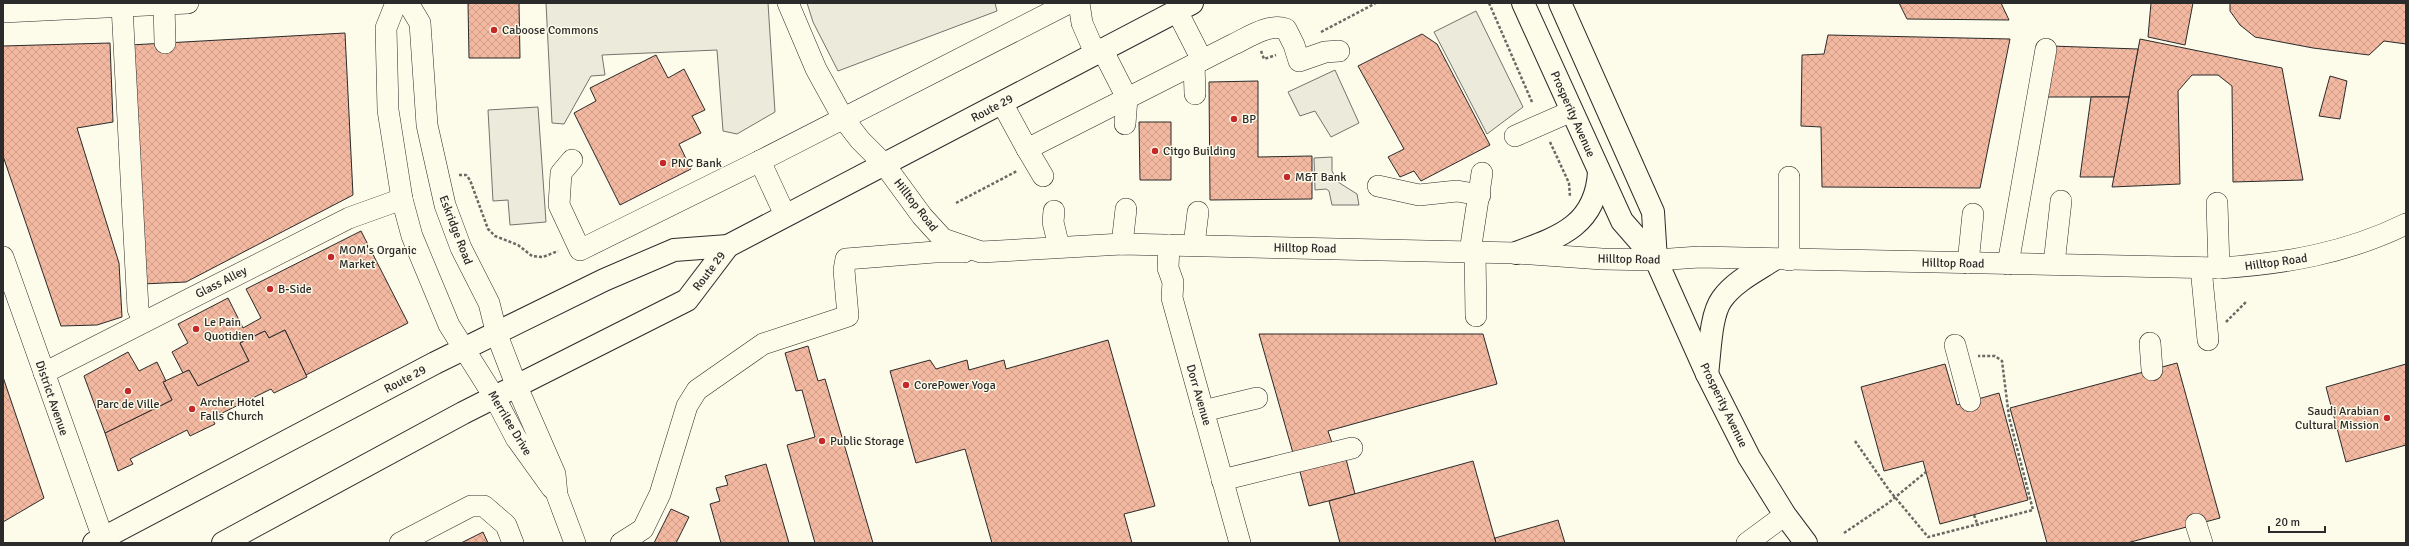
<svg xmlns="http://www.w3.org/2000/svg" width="2409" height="546" viewBox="0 0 2409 546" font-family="Signika,sans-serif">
<defs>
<pattern id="building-cross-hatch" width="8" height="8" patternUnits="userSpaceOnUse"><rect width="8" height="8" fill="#f2b8a0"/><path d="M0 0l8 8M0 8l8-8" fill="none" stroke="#d09e8a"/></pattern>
</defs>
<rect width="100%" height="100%" fill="#fdfbea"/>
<g fill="#eceadb" stroke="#74746e">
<polygon points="546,3 768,3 775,112 737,134 723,131 717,50 602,55 605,75 591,76 564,124 552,123"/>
<polygon points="807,3 995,3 997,11 838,71 813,22"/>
<polygon points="1476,11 1523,107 1487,134 1434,32"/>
<polygon points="1335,70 1359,123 1331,137 1315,111 1300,116 1288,92"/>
<polygon points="538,107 546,222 510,225 508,200 493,201 488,110"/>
<polygon points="1332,157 1332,171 1338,182 1357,194 1359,205 1332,205 1329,191 1326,189 1315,190 1314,158"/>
</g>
<g fill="url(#building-cross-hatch)" stroke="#2b2b2b">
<polygon points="468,3 519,3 520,58 469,58"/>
<polygon points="1899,3 2001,3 2009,20 1907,19"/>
<polygon points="2151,3 2193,3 2185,45 2148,37"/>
<polygon points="2230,3 2406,3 2406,44 2384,41 2369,55 2313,48 2255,37 2240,25 2230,11"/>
<polygon points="345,33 353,195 186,282 142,284 130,45"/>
<polygon points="1422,34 1437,44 1490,145 1421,181 1414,171 1400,177 1388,157 1404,149 1358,66"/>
<polygon points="1828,35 2010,39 1980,188 1822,187 1821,127 1801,126 1802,55 1824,54"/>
<polygon points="2140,39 2282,68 2303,180 2233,182 2232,86 2218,75 2192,75 2178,91 2180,184 2112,187"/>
<polygon points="110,43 113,122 77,128 119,263 122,317 97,325 61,326 3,156 3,46"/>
<polygon points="2051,46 2138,49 2129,97 2043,97"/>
<polygon points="656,55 668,78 684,69 705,110 692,116 701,133 679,144 691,169 620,205 574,113 596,101 590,88"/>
<polygon points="2330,76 2347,81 2340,119 2319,116"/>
<polygon points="1258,81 1258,157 1312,156 1312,199 1210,200 1209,82"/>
<polygon points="2091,97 2129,97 2114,177 2080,177"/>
<polygon points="1139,122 1171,122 1171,180 1140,180"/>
<polygon points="361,231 408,323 306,375 285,330 269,338 265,331 240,343 249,361 198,386 189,370 183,373 172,352 188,343 178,324 228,298 243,328 261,318 246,289"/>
<polygon points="285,330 307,377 274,393 271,389 212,418 215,424 190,436 187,430 130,459 133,464 118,471 105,433 172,400 163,382 189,370 198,386 249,361 240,343 265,331 269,338"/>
<polygon points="1259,334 1483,334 1497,384 1328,431 1332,443 1293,453"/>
<polygon points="1108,340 1155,506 1124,514 1132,543 992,543 965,449 916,463 890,371 930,360 936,369 967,360 969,370 1004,360 1006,369"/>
<polygon points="808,346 818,381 825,379 873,543 815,543 787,445 815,437 802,390 796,391 785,353"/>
<polygon points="128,352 139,371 157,362 166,381 163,382 172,400 105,433 84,376"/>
<polygon points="2177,363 2220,518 2127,543 2047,543 2010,408"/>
<polygon points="1945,364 1957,405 1999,393 2028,500 1940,524 1923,461 1884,471 1861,387"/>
<polygon points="2406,364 2406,445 2346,462 2326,387"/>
<polygon points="3,377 44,498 3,522"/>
<polygon points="1345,455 1355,494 1309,506 1299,468"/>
<polygon points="1473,461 1496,543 1340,543 1329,501"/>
<polygon points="766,464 789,543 721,543 710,504 720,501 716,488 728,485 725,476"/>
<polygon points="671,509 689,517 676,543 654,543"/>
<polygon points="1558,520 1565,543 1496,543 1495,538"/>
<polygon points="483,532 488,543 461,543"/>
</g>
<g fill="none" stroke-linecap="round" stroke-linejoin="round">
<g stroke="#2b2b2b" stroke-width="22">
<g id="minor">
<polyline points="396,3 386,28 388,110 402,199 412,236 449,325 495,398 516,438 552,488"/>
<polyline points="408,3 420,23 427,125 445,205 461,248 489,303 497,335 517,387 555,474 557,495 575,543"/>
<path d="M 788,3 L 816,69 L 843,118 L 860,140 L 884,164 L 922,216 L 943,239 L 981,252 L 1122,244 L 1516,253 L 1602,259 L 1656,260 L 1699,257 L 2219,268 C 2284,264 2347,253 2406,224"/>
<polyline points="1079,3 1082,23 1095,53"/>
<polyline points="164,4 165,43"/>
<polyline points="122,6 138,309 143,322"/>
<polyline points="1177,11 1202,60"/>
<polyline points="3,12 188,3"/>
<polyline points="1102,49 1127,98 1125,124"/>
<polyline points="1194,64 1195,94"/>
<path d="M 1002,103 L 1027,149 L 1234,44 C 1249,37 1269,23 1286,29 L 1294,45 L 1299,61 L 1325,52 L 1339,51"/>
<polyline points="1515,136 1572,111"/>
<polyline points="1027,149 1043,176"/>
<polyline points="572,160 561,173 559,205 580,250 760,161 1069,3"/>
<polyline points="760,161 785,215"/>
<polyline points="1378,186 1419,195 1457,191 1480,195"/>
<polyline points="2217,203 2219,268"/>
<polyline points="1054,211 1053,222 1059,247"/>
<polyline points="1122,244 1126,209"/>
<polyline points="1169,245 1168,268 1173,282 1172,298 1240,543"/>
<polyline points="1194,245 1198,212"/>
<polyline points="1470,252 1482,173"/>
<polyline points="1475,252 1476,316"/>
<polyline points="3,257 103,538"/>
<polyline points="1789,260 1789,177"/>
<polyline points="1968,263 1973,214"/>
<polyline points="2008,264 2046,49"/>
<polyline points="2054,264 2061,201"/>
<polyline points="2201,268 2208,340"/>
<polyline points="2150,343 2152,370"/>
<polyline points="1955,345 1970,401"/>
<polyline points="44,373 349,218 402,199"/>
<polyline points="1203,411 1257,398"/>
<polyline points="1222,480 1352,448"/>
<polyline points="2196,524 2202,543"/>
<polyline points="400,543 471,506 484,506 506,525 513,543"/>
<polyline points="621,543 643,529 660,494 687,406 697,390 763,344 848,316 844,270 846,259 935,252 964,252"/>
<polyline points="1747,543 1785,515"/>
</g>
</g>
<g stroke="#2b2b2b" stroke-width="24">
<g id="major">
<polyline points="1523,3 1622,221 1656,260 1707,374 1749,457 1785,515 1806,543"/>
<polyline points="1560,3 1653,212 1656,260"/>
<path d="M 1516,253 C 1560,237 1596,225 1599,172"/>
<path d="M 1707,374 C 1710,353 1710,315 1722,299 C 1734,282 1756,271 1773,260"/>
<polyline points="94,543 435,363 604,280 674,250 728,246"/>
<polyline points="223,543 463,413 687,300 728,246 1192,3"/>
</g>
</g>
<g stroke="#6a6964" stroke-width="2.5" stroke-dasharray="3 2" stroke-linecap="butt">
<polyline points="1489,3 1532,102"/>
<polyline points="1321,32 1376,3"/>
<polyline points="1261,51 1264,59 1276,55"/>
<polyline points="1550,142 1569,183 1570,197"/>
<polyline points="459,175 466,175 470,180 488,229 495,236 518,245 532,256 543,257 558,251"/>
<polyline points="956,203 1017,171"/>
<polyline points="2226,322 2247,301"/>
<polyline points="1855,441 1889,490 1928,537 2033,510 2009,417 2002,361 1995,356 1978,356"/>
<polyline points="1974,515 1978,526"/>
<polyline points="1844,533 1887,504 1926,472"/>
</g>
<use href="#minor" stroke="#fdfbea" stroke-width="21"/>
<use href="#major" stroke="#fdfbea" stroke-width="22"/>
</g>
<g fill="#c62828" stroke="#fdfbea" stroke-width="1.5">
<circle cx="494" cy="30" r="4"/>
<circle cx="1234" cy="119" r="4"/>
<circle cx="1155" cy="151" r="4"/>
<circle cx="663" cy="163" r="4"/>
<circle cx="1287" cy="177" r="4"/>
<circle cx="331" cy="257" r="4"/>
<circle cx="270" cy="289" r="4"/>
<circle cx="196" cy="329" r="4"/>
<circle cx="906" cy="385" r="4"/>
<circle cx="128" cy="391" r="4"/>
<circle cx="192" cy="409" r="4"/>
<circle cx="2387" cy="418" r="4"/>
<circle cx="822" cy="441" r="4"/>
</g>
<g text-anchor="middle" stroke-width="3" stroke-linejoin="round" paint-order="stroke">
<g font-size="12" fill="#2b2b2b" stroke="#fdfbea" text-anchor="start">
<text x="502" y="34">Caboose Commons</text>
<text x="1242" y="123">BP</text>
<text x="1163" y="155">Citgo Building</text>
<text x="671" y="167">PNC Bank</text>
<text x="1295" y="181">M&amp;T Bank</text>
<text x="339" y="254">MOM's Organic<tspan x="339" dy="14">Market</tspan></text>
<text x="278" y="293">B-Side</text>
<text x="204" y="326">Le Pain<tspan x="204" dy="14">Quotidien</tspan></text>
<text x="914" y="389">CorePower Yoga</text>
<text x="200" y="406">Archer Hotel<tspan x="200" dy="14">Falls Church</tspan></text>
<text x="128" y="408" text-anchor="middle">Parc de Ville</text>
<text x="2379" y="415" text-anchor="end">Saudi Arabian<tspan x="2379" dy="14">Cultural Mission</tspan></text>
<text x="830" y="445">Public Storage</text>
</g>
<g font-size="12" fill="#2b2b2b" stroke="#fdfbea">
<text transform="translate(992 108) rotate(-28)" y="4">Route 29</text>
<text transform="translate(1573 114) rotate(66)" y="4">Prosperity Avenue</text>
<text transform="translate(916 205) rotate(52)" y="4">Hilltop Road</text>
<text transform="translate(456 230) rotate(69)" y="4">Eskridge Road</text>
<text transform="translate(1305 248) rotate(1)" y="4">Hilltop Road</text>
<text transform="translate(1629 259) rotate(1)" y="4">Hilltop Road</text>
<text transform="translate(2276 262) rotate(-8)" y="4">Hilltop Road</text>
<text transform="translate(1953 263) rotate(1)" y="4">Hilltop Road</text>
<text transform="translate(709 271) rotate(-53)" y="4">Route 29</text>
<text transform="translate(221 282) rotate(-27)" y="4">Glass Alley</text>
<text transform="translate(405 379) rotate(-28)" y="4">Route 29</text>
<text transform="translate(1199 395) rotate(74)" y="4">Dorr Avenue</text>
<text transform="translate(52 398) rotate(71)" y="4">District Avenue</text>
<text transform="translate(1724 405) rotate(64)" y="4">Prosperity Avenue</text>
<text transform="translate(510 423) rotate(59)" y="4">Merrilee Drive</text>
</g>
</g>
<rect width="2409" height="546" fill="none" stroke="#2b2b2b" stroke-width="8"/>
<path d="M2269 526v6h56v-6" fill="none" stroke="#2b2b2b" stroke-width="2"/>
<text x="2275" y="526" font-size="12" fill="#2b2b2b" stroke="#fdfbea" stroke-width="3" paint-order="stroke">20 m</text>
</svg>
